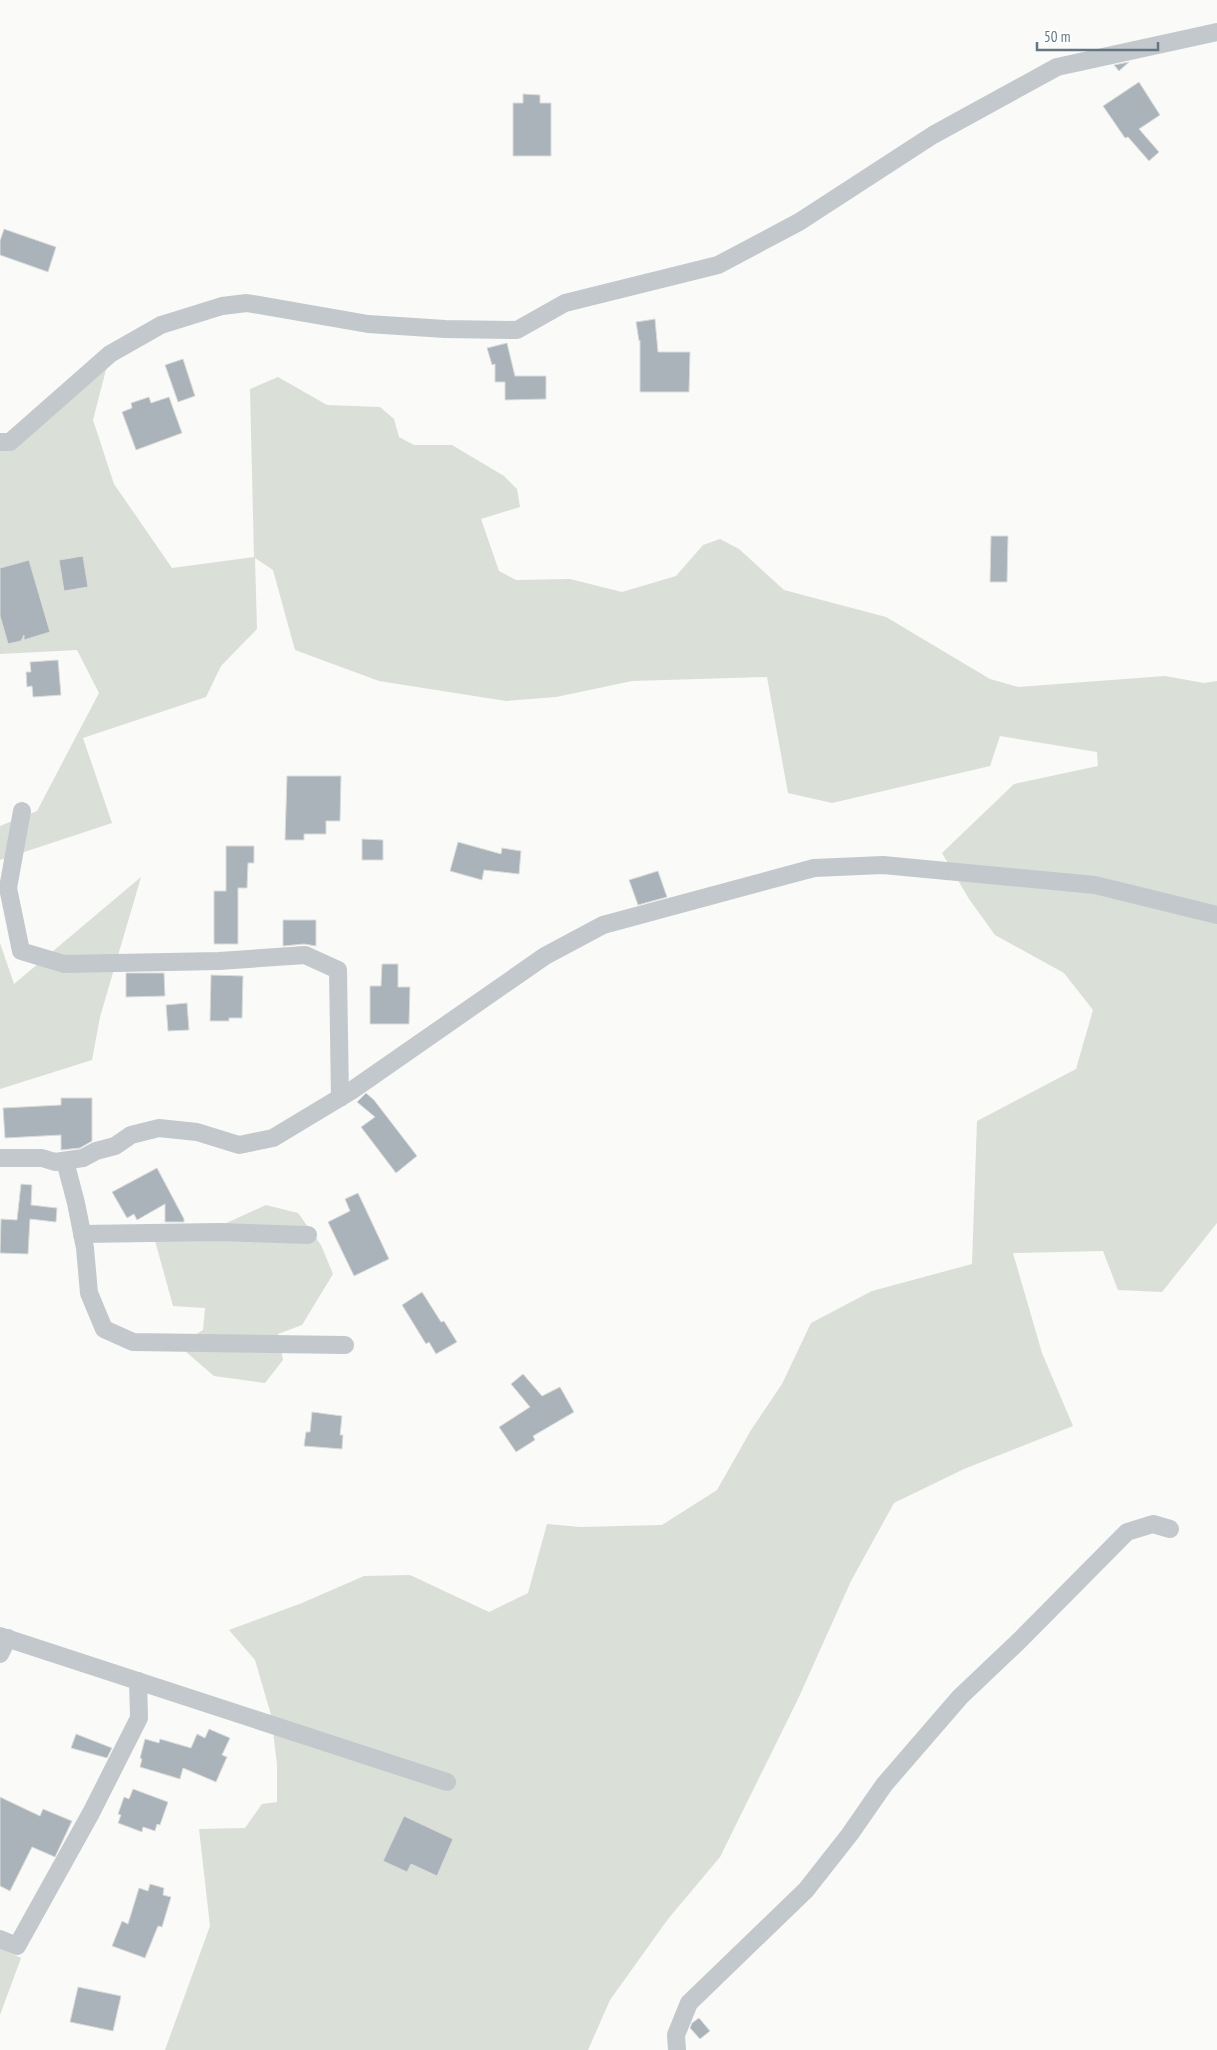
<svg xmlns="http://www.w3.org/2000/svg" width="1217" height="2050" viewBox="0 0 1217 2050" font-family="'PT Sans Narrow',sans-serif">
<rect width="100%" height="100%" fill="#fafaf8"/>
<g fill="#dadfd7">
<polygon points="110,354 93,420 114,484 172,568 254,557 250,389 278,377 327,405 380,407 394,419 399,437 414,445 452,445 504,476 517,489 520,507 481,519 499,571 516,580 570,579 622,592 676,576 703,545 720,539 739,549 784,590 886,617 990,679 1018,687 1165,676 1204,683 1217,681 1217,1223 1162,1292 1118,1290 1103,1251 1013,1253 1042,1353 1073,1426 964,1469 894,1503 851,1581 798,1699 720,1857 668,1919 610,2000 588,2050 165,2050 210,1926 199,1829 245,1828 262,1804 277,1802 277,1765 271,1715 255,1660 229,1630 302,1603 364,1576 410,1575 489,1612 528,1593 547,1524 580,1527 662,1525 717,1490 751,1430 782,1384 811,1323 872,1291 972,1264 977,1121 1076,1069 1093,1010 1064,973 995,935 969,899 942,853 1014,784 1098,766 1097,752 1000,736 990,766 832,803 788,793 767,677 632,681 556,697 506,701 379,681 295,650 273,570 255,558 257,629 221,666 206,697 83,738 112,823 0,860 0,826 37,811 99,693 77,650 0,654 0,442"/>
<polygon points="141,877 100,1017 92,1060 0,1089 0,943 14,984"/>
<polygon points="266,1205 298,1213 321,1245 333,1274 302,1325 278,1334 283,1360 265,1383 214,1376 178,1345 203,1330 205,1308 173,1306 154,1237 211,1230"/>
<polygon points="0,1948 21,1958 0,2015"/>
</g>
<g fill="#aab3b9" stroke="#dcdcda">
<polygon points="1129,62 1119,71 1114,65"/>
<polygon points="1139,82 1160,115 1139,129 1159,152 1149,161 1128,137 1125,138 1103,106"/>
<polygon points="523,94 540,95 540,103 551,103 551,156 513,156 513,103 523,103"/>
<polygon points="4,229 56,247 48,272 0,255 0,241"/>
<polygon points="655,319 658,352 690,352 689,392 640,392 640,340 639,341 636,322"/>
<polygon points="507,343 515,376 546,376 546,399 505,400 505,382 495,382 495,364 492,365 487,348"/>
<polygon points="183,359 195,396 178,402 165,365"/>
<polygon points="149,397 151,403 169,397 182,433 136,450 122,412 132,408 131,403"/>
<polygon points="991,536 1008,536 1007,582 990,582"/>
<polygon points="83,556 88,587 64,591 59,560"/>
<polygon points="29,560 50,632 24,640 24,635 21,641 8,644 0,616 0,568"/>
<polygon points="58,660 61,695 33,697 32,686 27,687 26,672 31,672 30,662"/>
<polygon points="287,776 341,776 340,821 326,821 326,834 304,834 304,840 285,840"/>
<polygon points="362,839 383,840 383,860 362,860"/>
<polygon points="458,842 501,854 502,848 521,851 519,874 484,870 482,880 450,871"/>
<polygon points="226,846 254,846 254,863 248,863 247,888 238,888 238,944 214,944 214,891 226,891"/>
<polygon points="658,871 667,897 638,905 629,880"/>
<polygon points="283,920 316,920 316,946 304,944 283,946"/>
<polygon points="382,964 398,964 398,987 410,987 409,1024 370,1024 370,986 381,986"/>
<polygon points="126,973 164,973 165,996 126,997"/>
<polygon points="211,975 243,976 242,1018 229,1018 229,1021 210,1021"/>
<polygon points="187,1003 189,1030 168,1031 166,1005"/>
<polygon points="366,1093 374,1100 417,1156 396,1173 361,1127 375,1117 357,1102"/>
<polygon points="61,1098 92,1098 92,1141 80,1148 61,1150 61,1135 5,1138 3,1108 61,1105"/>
<polygon points="157,1168 184,1219 184,1222 165,1222 165,1204 137,1220 134,1214 127,1218 112,1192"/>
<polygon points="21,1184 32,1185 31,1205 57,1208 56,1222 30,1219 28,1254 0,1253 1,1219 17,1220"/>
<polygon points="358,1193 389,1259 354,1276 328,1222 350,1211 345,1199"/>
<polygon points="422,1292 441,1322 444,1321 457,1342 436,1354 429,1342 426,1344 402,1305"/>
<polygon points="523,1374 542,1396 560,1387 574,1412 533,1436 535,1440 516,1452 499,1427 530,1407 511,1384"/>
<polygon points="312,1412 342,1416 340,1435 343,1435 342,1449 304,1446 306,1432 310,1432"/>
<polygon points="209,1729 230,1738 222,1755 227,1757 216,1782 183,1768 180,1779 140,1767 142,1759 140,1758 145,1739 159,1743 160,1739 191,1748 197,1734 205,1738"/>
<polygon points="76,1734 112,1748 107,1758 71,1748"/>
<polygon points="133,1789 168,1802 160,1825 157,1824 155,1831 143,1827 142,1832 118,1823 121,1815 118,1814 124,1797 129,1799"/>
<polygon points="0,1797 40,1816 43,1809 72,1821 55,1857 32,1847 10,1891 0,1886"/>
<polygon points="404,1816 453,1839 437,1876 411,1864 407,1872 383,1861"/>
<polygon points="150,1884 164,1888 163,1895 171,1897 162,1927 158,1926 145,1958 112,1946 122,1921 128,1924 139,1888 148,1891"/>
<polygon points="78,1987 121,1996 113,2031 70,2022"/>
<polygon points="699,2018 710,2031 700,2039 690,2028 692,2023"/>
</g>
<g fill="none" stroke-linecap="round" stroke-linejoin="round">
<g stroke="#c3c8cc" stroke-width="18">
<polyline points="0,442 10,442 110,354 161,325 222,306 247,303 368,324 445,329 517,330 565,303 718,265 799,222 933,135 1057,67 1217,32"/>
<polyline points="22,811 8,888 21,951 64,964 219,961 305,955 338,970 340,1098"/>
<polyline points="0,1158 42,1158 55,1162 83,1158 96,1151 115,1146 131,1135 159,1128 197,1132 239,1145 273,1138 351,1091 545,956 603,925 814,868 883,865 1095,885 1217,915"/>
<polyline points="65,1161 76,1203 85,1248 89,1293 104,1329 133,1342 345,1345"/>
<polyline points="82,1234 219,1232 308,1235"/>
<polyline points="0,1636 447,1782"/>
<polyline points="0,1654 8,1638"/>
<polyline points="0,1939 17,1946 91,1813 139,1718 138,1681"/>
<polyline points="677,2050 676,2035 689,2003 806,1890 850,1834 884,1785 960,1697 1020,1640 1127,1532 1153,1524 1170,1529"/>
</g>
</g>
<path d="M1037 42v8h121v-8" fill="none" stroke="#657683" stroke-width="2.5"/>
<text x="1044" y="42" font-size="15" fill="#657683" stroke="#ffffff" stroke-width="4" paint-order="stroke">50 m</text>
</svg>
